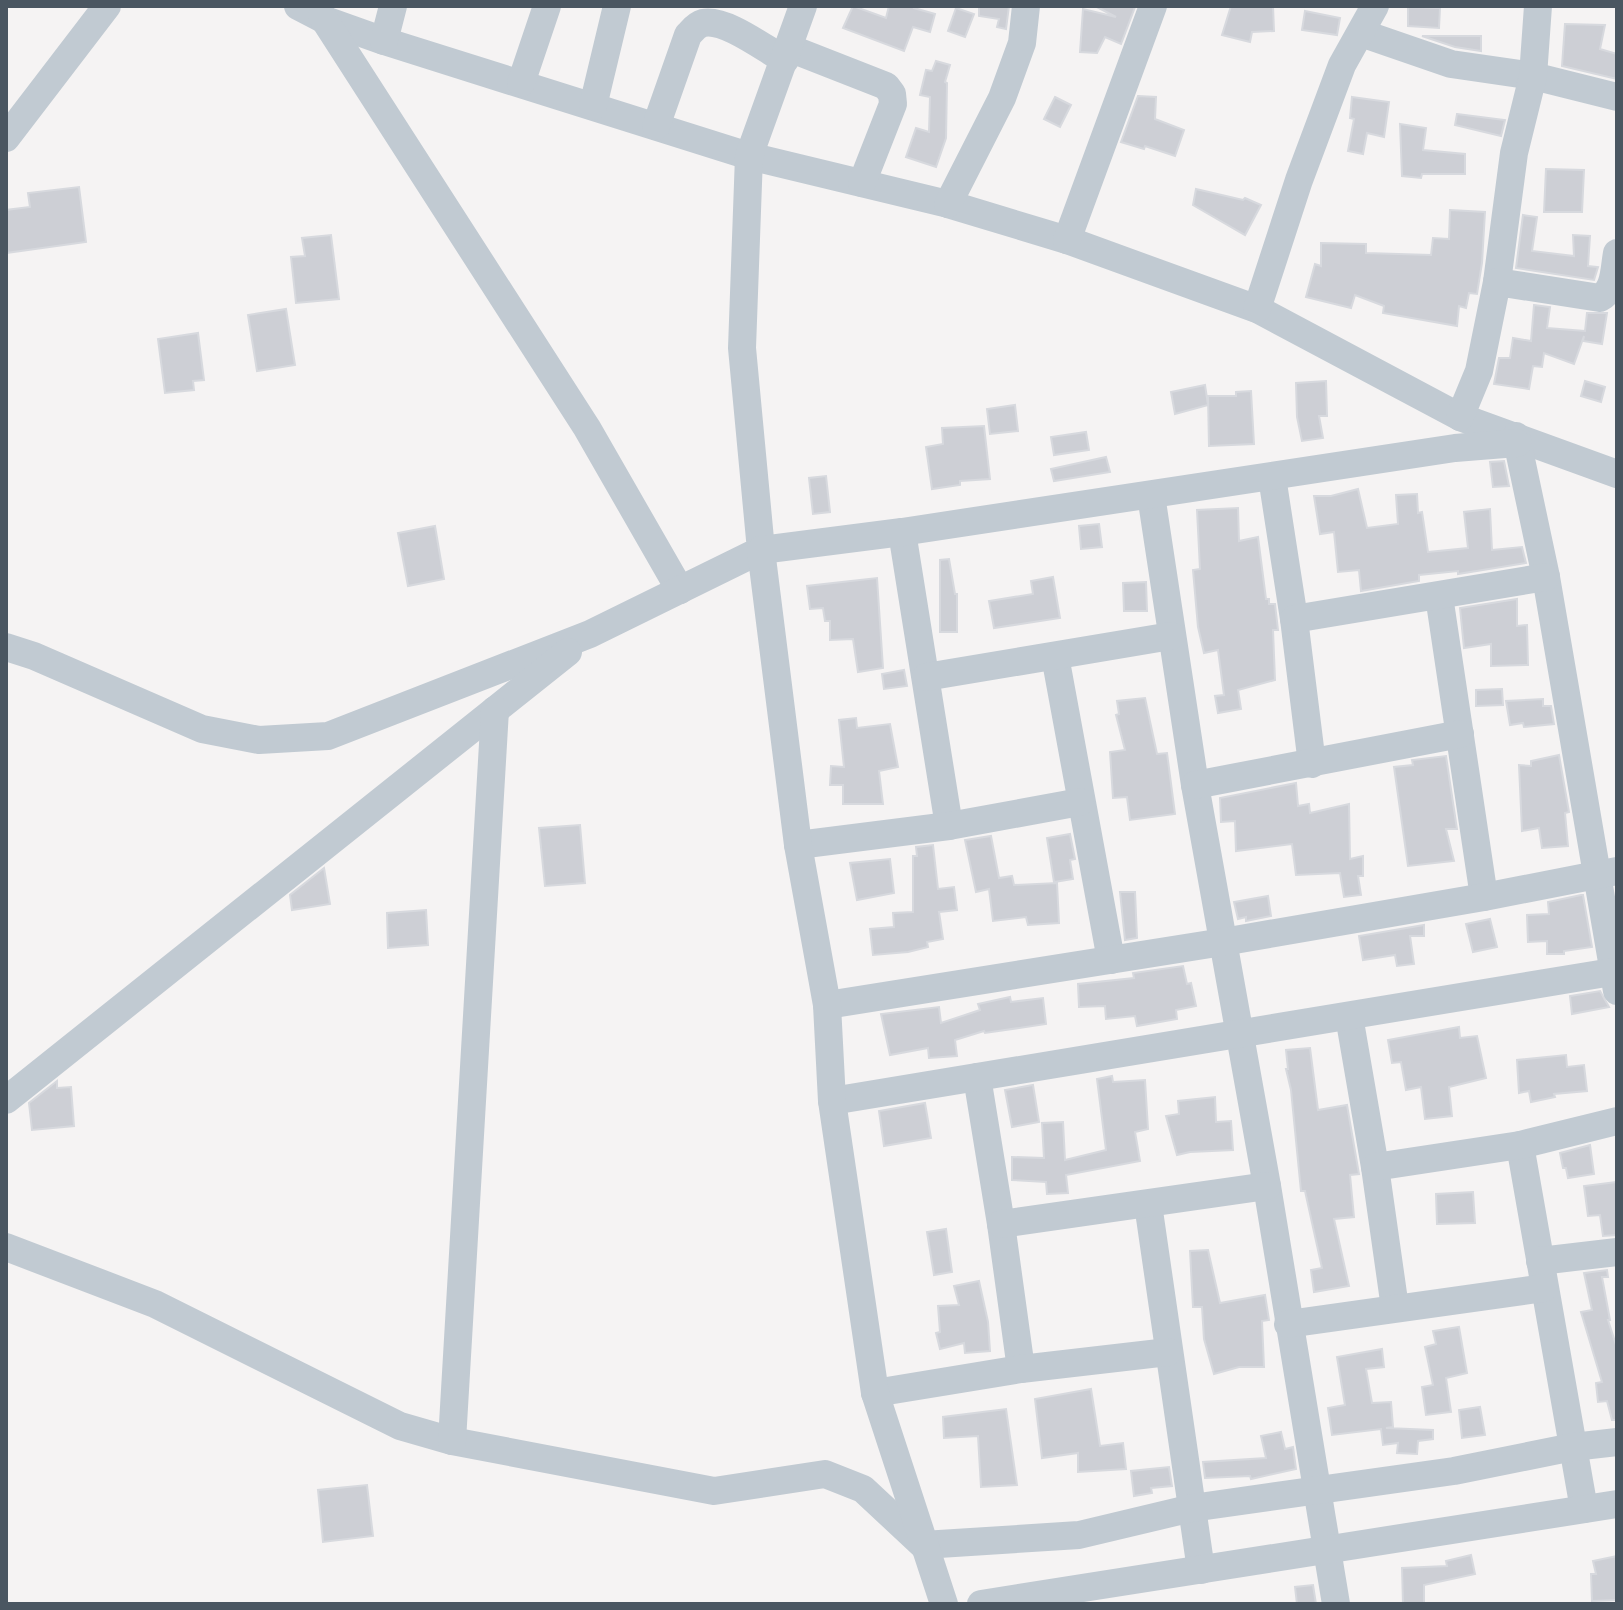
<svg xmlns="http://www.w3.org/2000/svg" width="1623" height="1610" viewBox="0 0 1623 1610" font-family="Overpass,sans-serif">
<rect width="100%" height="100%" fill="#f5f3f3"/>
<g fill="#cdcfd5" stroke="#d7d9de" stroke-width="2">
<polygon points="853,6 886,18 889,6 915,6 914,8 935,14 930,32 913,27 904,51 843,28"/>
<polygon points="979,6 1009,6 1006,29 997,27 999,19 979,16"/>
<polygon points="1095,6 1135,7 1121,44 1105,37 1097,53 1080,52 1083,9 1116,17"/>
<polygon points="1231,6 1273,6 1274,31 1252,32 1250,42 1222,35"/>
<polygon points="1408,7 1440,8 1439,28 1408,26"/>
<polygon points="956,8 974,14 965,37 948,31"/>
<polygon points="1305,11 1340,18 1337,35 1302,30"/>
<polygon points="1565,24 1605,25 1600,49 1617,54 1617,79 1562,66"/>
<polygon points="1422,36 1481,36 1481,51 1455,47"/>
<polygon points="936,61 950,65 945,82 947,83 946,138 936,167 906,157 916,128 929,132 930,97 920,95 926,70 932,71"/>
<polygon points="1138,96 1156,97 1155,119 1184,130 1175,156 1145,146 1144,149 1121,142"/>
<polygon points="1055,97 1071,105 1060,127 1044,119"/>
<polygon points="1352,97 1389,102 1384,137 1367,133 1363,154 1348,151 1354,119 1350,118"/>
<polygon points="1457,114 1505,120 1501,136 1455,125"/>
<polygon points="1400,124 1426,128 1423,150 1465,154 1465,174 1422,174 1421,178 1402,176"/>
<polygon points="1546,169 1584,170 1582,212 1544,212"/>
<polygon points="79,187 86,242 6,253 6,210 30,207 28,193"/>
<polygon points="1196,189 1243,200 1245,198 1261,205 1245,235 1193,205"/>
<polygon points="1450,210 1485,212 1482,263 1477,294 1469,293 1466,308 1459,306 1457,326 1383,313 1384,306 1355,295 1351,308 1306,297 1315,264 1321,266 1321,243 1366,244 1366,253 1431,255 1433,238 1449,239"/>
<polygon points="1523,215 1537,217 1532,251 1574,256 1573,235 1590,236 1588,266 1598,267 1594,280 1516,268"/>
<polygon points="331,235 339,299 296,303 291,257 305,256 302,238"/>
<polygon points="1534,305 1550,307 1547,328 1585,331 1587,313 1607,313 1602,344 1583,341 1584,336 1574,364 1544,353 1542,367 1533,366 1529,389 1494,384 1499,358 1510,358 1513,338 1531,341"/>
<polygon points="286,309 295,365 257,371 248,315"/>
<polygon points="198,333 204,380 193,381 194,390 165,393 158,339"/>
<polygon points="1326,381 1327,416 1319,416 1323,438 1302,441 1297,417 1296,383"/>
<polygon points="1585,381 1605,387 1601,402 1581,396"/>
<polygon points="1205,385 1208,405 1175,414 1171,392"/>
<polygon points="1251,391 1254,444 1209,446 1208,396 1236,396 1236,392"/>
<polygon points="1015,405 1018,431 990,434 987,409"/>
<polygon points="984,426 990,479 960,481 960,485 932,489 926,447 943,444 942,428"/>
<polygon points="1086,432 1089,450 1054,455 1051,437"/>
<polygon points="1106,457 1110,472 1054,481 1051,469"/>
<polygon points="1504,461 1509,486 1493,487 1490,462"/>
<polygon points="826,476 830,512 813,514 809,478"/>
<polygon points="1358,489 1367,528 1398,524 1396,495 1417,494 1418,513 1422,512 1428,552 1468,548 1464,512 1490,509 1492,550 1522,547 1526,563 1458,574 1458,571 1419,575 1419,581 1361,591 1359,570 1338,572 1334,532 1320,534 1314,496 1331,496"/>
<polygon points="1238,508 1239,541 1258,537 1266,599 1269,599 1269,604 1275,604 1278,630 1273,630 1275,680 1238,690 1241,709 1218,713 1215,696 1224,695 1218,650 1204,653 1198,627 1193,570 1200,569 1197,510"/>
<polygon points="1099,524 1102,547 1081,549 1079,526"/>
<polygon points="435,526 444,579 408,586 398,533"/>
<polygon points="949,559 955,594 957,594 957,632 940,632 940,560"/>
<polygon points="1053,577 1060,618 994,628 989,601 1033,594 1031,581"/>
<polygon points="877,578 883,668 858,672 853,639 830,640 830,621 825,621 823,608 810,609 807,586"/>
<polygon points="1146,582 1147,611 1124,611 1123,583"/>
<polygon points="1517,599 1517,626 1527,625 1528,665 1491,666 1491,644 1464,648 1460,608"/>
<polygon points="904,670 907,686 884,689 882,674"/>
<polygon points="1502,689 1503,705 1476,706 1476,690"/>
<polygon points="1145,698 1157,754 1167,753 1175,814 1130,820 1127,797 1113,798 1110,752 1125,750 1116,715 1119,714 1117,701"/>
<polygon points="1543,699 1543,706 1551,706 1554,724 1524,727 1523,723 1510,725 1506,701"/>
<polygon points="856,718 857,728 890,724 898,767 879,771 883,804 843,804 843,785 830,785 831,766 844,767 839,720"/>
<polygon points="1559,755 1569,812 1565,813 1568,846 1542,848 1539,828 1522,831 1519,765 1531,766 1531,761"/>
<polygon points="1446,756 1457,829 1446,829 1454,861 1408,866 1394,767 1413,765 1412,760"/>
<polygon points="1296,783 1298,806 1309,804 1310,813 1349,804 1350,859 1363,856 1363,876 1358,876 1361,895 1344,897 1340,873 1296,875 1292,844 1236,851 1235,821 1221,822 1220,798"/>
<polygon points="580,825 585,883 545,886 539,828"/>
<polygon points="1070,834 1075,859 1070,860 1073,879 1054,882 1047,838"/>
<polygon points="991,836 999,878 1012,876 1014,885 1057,883 1059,923 1028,925 1026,917 993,921 989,889 976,892 965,840"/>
<polygon points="933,845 938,889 954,887 957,910 939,912 943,939 927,942 928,947 908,952 873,955 870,929 894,927 893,913 913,912 913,856 917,856 916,847"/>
<polygon points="890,859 894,893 857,900 850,863"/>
<polygon points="324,868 330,904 292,910 290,895"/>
<polygon points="1120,892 1135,892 1137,938 1125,940"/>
<polygon points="1581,895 1583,895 1592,947 1564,951 1564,954 1547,954 1547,941 1528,942 1527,915 1549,914 1548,902"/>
<polygon points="1268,896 1271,916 1246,921 1246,917 1238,919 1234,902"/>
<polygon points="426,910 428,945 388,948 387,913"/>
<polygon points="1490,919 1497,947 1473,952 1466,924"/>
<polygon points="1424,925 1424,936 1410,936 1414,964 1397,966 1395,955 1363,960 1359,936"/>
<polygon points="1183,966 1187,984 1191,983 1196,1006 1176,1010 1177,1019 1137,1026 1135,1016 1106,1019 1105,1006 1079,1007 1078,984 1134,978 1133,973"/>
<polygon points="1600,991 1609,1007 1572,1014 1570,996"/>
<polygon points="1010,997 1011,1002 1043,998 1046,1024 985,1033 984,1031 955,1040 957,1056 929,1058 928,1048 890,1055 881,1014 939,1007 941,1023 980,1010 978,1004"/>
<polygon points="1459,1027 1460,1038 1477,1036 1486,1078 1449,1087 1452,1116 1425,1119 1421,1087 1406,1090 1401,1062 1392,1063 1388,1040"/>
<polygon points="1310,1048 1318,1110 1347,1105 1359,1174 1350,1175 1354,1217 1334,1219 1349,1286 1314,1292 1311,1270 1322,1268 1305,1191 1301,1191 1291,1090 1286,1069 1288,1069 1286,1050"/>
<polygon points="1566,1055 1567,1067 1584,1065 1587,1091 1554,1094 1555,1097 1531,1102 1529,1091 1519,1093 1517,1060"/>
<polygon points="1112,1076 1113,1082 1145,1080 1148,1129 1135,1132 1140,1161 1066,1175 1068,1193 1047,1194 1046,1182 1012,1180 1012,1157 1044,1158 1042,1123 1063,1122 1065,1160 1106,1150 1097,1079"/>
<polygon points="57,1081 57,1088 71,1087 74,1126 32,1130 29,1103"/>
<polygon points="1033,1085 1039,1122 1012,1127 1005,1090"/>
<polygon points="1215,1097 1216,1122 1231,1121 1233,1150 1190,1152 1177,1155 1166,1116 1179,1114 1178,1101"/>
<polygon points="925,1103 931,1138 884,1146 879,1111"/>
<polygon points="1590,1145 1594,1174 1568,1178 1566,1168 1563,1168 1560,1153"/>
<polygon points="1617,1182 1617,1235 1603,1236 1600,1215 1588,1216 1584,1186"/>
<polygon points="1473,1192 1475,1223 1437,1224 1436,1194"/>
<polygon points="946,1229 952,1272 934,1275 927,1232"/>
<polygon points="1208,1250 1220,1303 1265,1295 1269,1320 1262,1321 1264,1367 1239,1367 1214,1374 1204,1339 1202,1307 1193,1307 1190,1251"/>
<polygon points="1607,1270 1608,1277 1602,1277 1610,1320 1608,1320 1617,1348 1617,1420 1612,1420 1607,1401 1598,1402 1596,1383 1602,1382 1581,1312 1592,1310 1584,1273"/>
<polygon points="979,1281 988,1322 990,1351 965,1353 964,1343 940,1349 936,1333 940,1332 938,1306 959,1305 954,1286"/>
<polygon points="1459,1327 1467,1373 1446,1378 1451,1412 1426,1415 1422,1387 1433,1385 1425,1347 1436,1344 1433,1331"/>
<polygon points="1382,1349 1384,1367 1366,1369 1372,1403 1391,1402 1393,1427 1386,1428 1433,1430 1433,1439 1418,1441 1417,1454 1397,1453 1398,1443 1383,1445 1381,1429 1332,1435 1328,1408 1345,1405 1337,1357"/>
<polygon points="1091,1389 1100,1446 1123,1443 1126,1469 1078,1472 1078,1453 1042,1458 1035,1399"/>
<polygon points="1480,1407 1485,1435 1462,1438 1459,1410"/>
<polygon points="1006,1409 1017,1485 981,1487 978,1436 944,1438 943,1417"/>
<polygon points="1281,1432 1285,1449 1293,1447 1296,1469 1251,1479 1250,1476 1205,1478 1203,1462 1266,1458 1261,1436"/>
<polygon points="1169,1467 1172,1486 1151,1488 1152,1493 1134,1496 1131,1471"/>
<polygon points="367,1485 373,1536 323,1542 318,1490"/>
<polygon points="1471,1555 1475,1574 1424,1585 1424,1604 1403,1604 1402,1568 1447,1566 1446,1561"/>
<polygon points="1617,1556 1617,1600 1592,1601 1591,1574 1596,1574 1593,1561"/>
<polygon points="1313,1585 1316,1604 1297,1604 1295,1587"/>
</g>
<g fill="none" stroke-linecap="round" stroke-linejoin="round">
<g stroke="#c1cad2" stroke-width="28">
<polyline points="298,6 325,20 384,41 749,156 948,204 1067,240 1257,309 1460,417 1617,474"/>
<polyline points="322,16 587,428 680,590"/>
<polyline points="1361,33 1451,64 1533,76 1617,97"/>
<polyline points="384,41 393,6"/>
<polyline points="789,48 886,86 892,94 893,104 862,183"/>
<polyline points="521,83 547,6"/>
<polyline points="593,106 617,6"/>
<path d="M 656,126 L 688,35 C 693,30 696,25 703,23 C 725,18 765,49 785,60"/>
<polyline points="6,138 107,6"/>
<polyline points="948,204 1002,98 1022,43 1026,6"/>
<polyline points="1067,240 1153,6"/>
<polyline points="1497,282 1514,153 1533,76 1538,6"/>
<polyline points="1257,309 1299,180 1342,65 1375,6"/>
<path d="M 1460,417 L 1479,371 L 1497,282 L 1600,298 C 1615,290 1614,269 1617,253"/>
<polyline points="1516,436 1546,577 1617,991"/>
<polyline points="1272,477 1294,619 1312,764"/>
<polyline points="1151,495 1195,785 1267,1186 1336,1604"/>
<polyline points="902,532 949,826"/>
<polyline points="1439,596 1484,897"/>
<polyline points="1294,619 1546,577"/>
<polyline points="6,647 34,656 202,729 259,740 328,736 590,634 761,550 742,348 749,156 803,6"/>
<polyline points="1055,656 1111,960"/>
<polyline points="926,677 1171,636"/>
<polyline points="1195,785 1460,734"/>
<polyline points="798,845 949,826 1080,802"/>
<polyline points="827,1005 1223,942 1484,897 1617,871"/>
<polyline points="1349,1016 1375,1167 1395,1308"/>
<polyline points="977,1077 1001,1224 1021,1369"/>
<polyline points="6,1100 568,652"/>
<polyline points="832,1101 1612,972"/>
<polyline points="1520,1145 1584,1509"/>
<polyline points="1375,1167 1520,1145 1617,1121"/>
<polyline points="1148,1204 1201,1570"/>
<polyline points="1001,1224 1267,1186"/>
<polyline points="6,1247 155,1304 400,1426 452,1441 714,1491 825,1474 863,1489 923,1545 1079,1535 1192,1508 1454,1471 1573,1447 1617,1442"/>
<polyline points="1540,1261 1617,1252"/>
<polyline points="1288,1324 1544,1288"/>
<polyline points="875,1393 1021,1369 1168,1352"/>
<polyline points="452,1441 495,710"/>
<polyline points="944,1604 875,1393 832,1101 827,1005 798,845 761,550 902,532 1455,448 1517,443"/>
<polyline points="981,1604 1617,1504"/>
</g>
</g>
<rect width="1623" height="1610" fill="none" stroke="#4a5661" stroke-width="16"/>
</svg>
